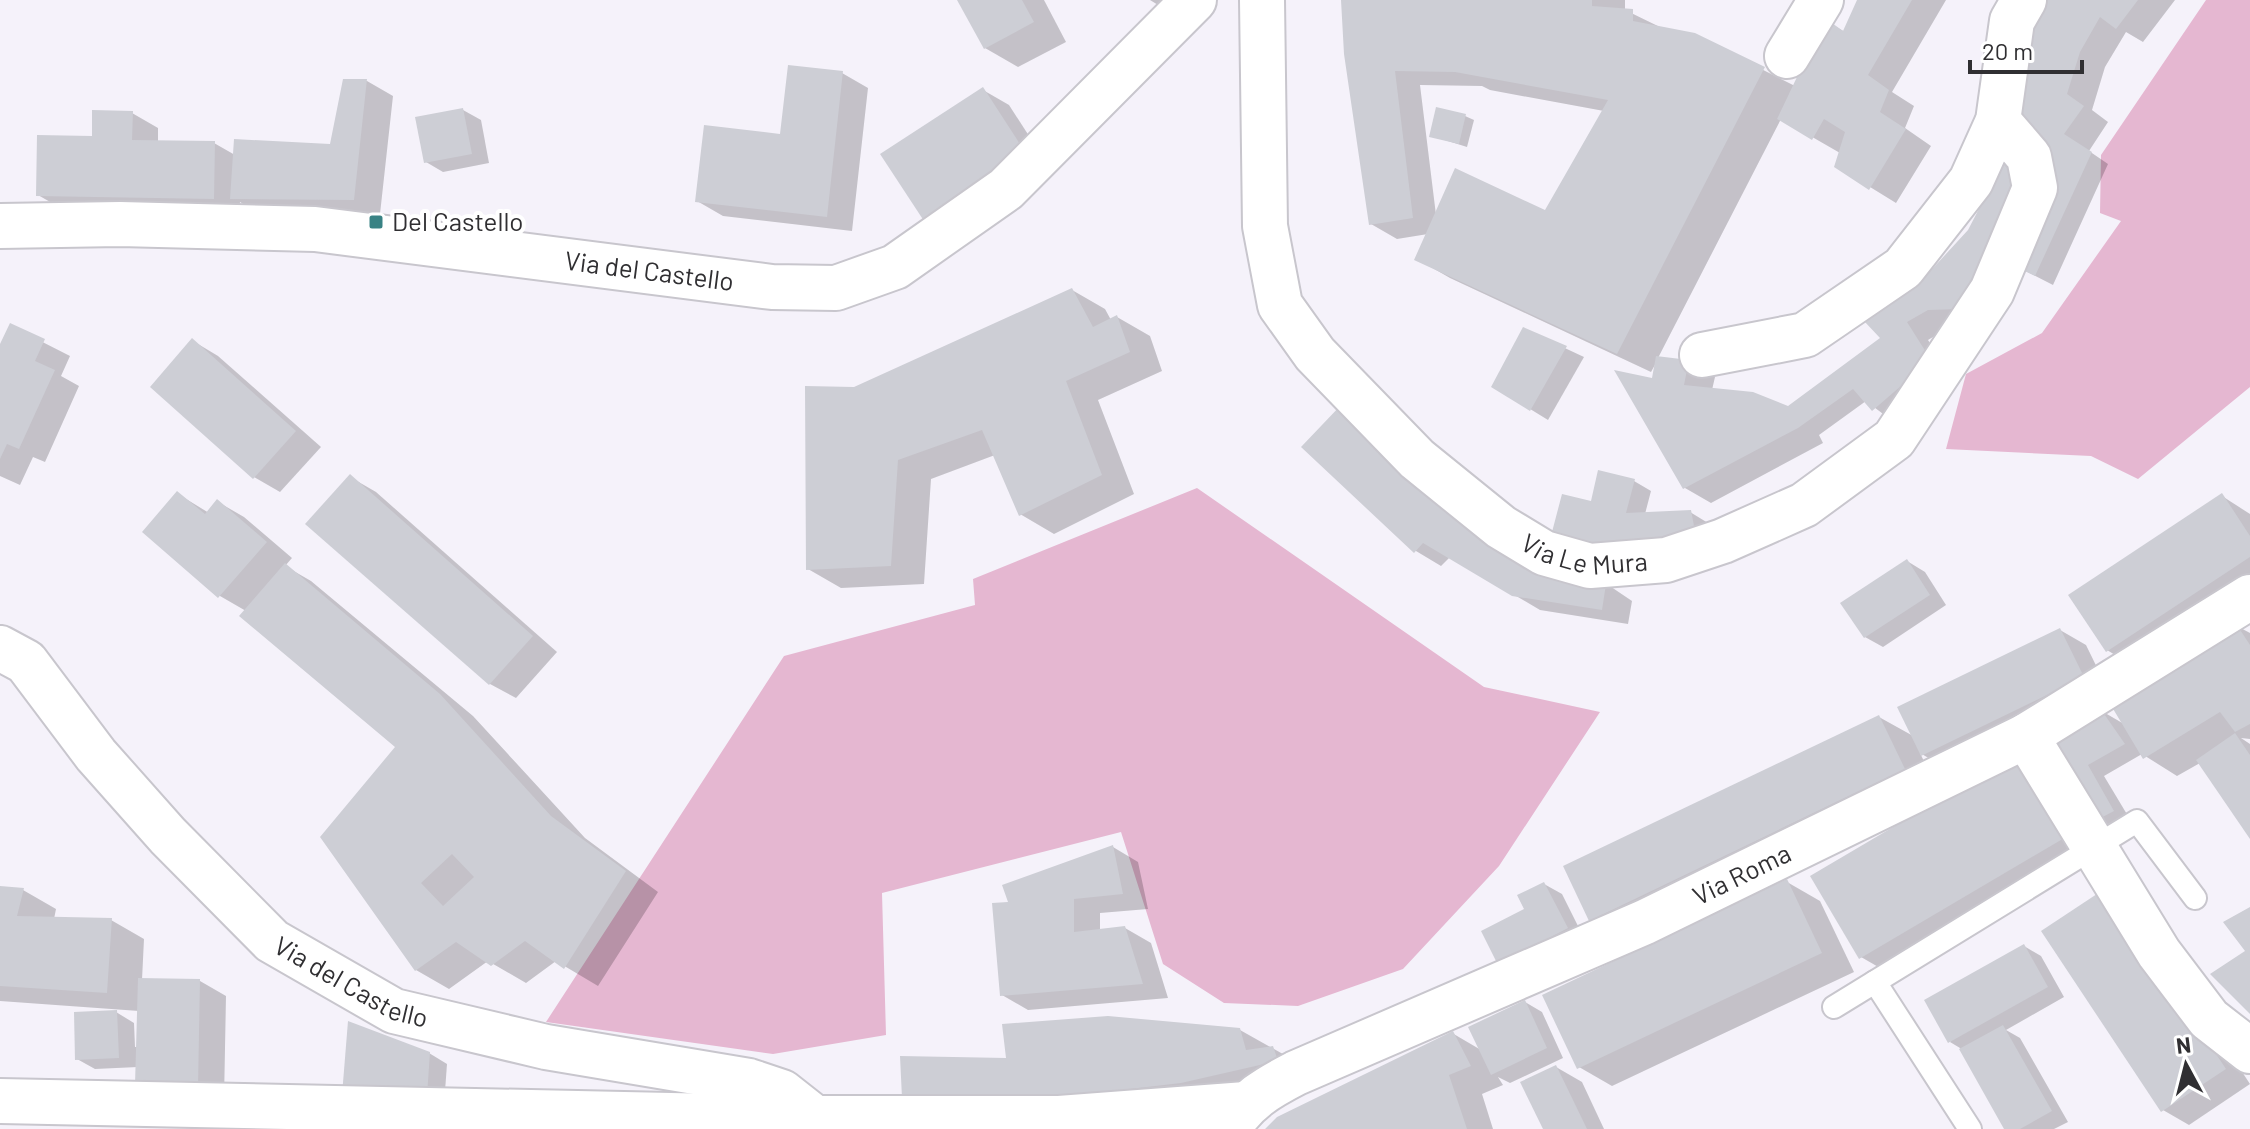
<svg xmlns="http://www.w3.org/2000/svg" width="2250" height="1129" viewBox="0 0 2250 1129" font-family="Barlow,sans-serif">
<rect width="100%" height="100%" fill="#f5f2fa"/>
<g fill="#e5b7d1">
<polygon points="2206,0 2250,0 2250,387 2138,479 2091,456 1946,449 1966,374 2042,333 2121,221 2100,213 2101,155"/>
<polygon points="1197,488 1484,687 1600,712 1499,866 1403,969 1298,1006 1224,1003 1163,964 1121,832 882,893 886,1035 773,1054 546,1022 784,656 975,605 973,579"/>
</g>
<g fill="#0003" fill-rule="evenodd">
<polygon points="959,0 1044,0 1066,42 1018,67 985,48"/>
<polygon points="1150,0 1177,0 1163,8"/>
<path d="M 1343,0 L 1625,0 L 1625,10 L 1664,29 L 1694,35 L 1795,86 L 1826,21 L 1845,32 L 1860,0 L 1946,0 L 1892,92 L 1914,106 L 1905,128 L 1931,146 L 1896,203 L 1836,166 L 1840,153 L 1781,119 L 1658,358 L 1689,362 L 1715,377 L 1712,390 L 1789,408 L 1886,339 L 1925,280 L 1970,231 L 2008,157 L 2048,0 L 2175,0 L 2143,42 L 2126,32 L 2105,67 L 2092,110 L 2108,122 L 2089,151 L 2108,164 L 2053,285 L 2024,270 L 1955,324 L 1928,340 L 1947,370 L 1891,420 L 1866,401 L 1819,435 L 1823,443 L 1711,503 L 1685,488 L 1653,381 L 1656,363 L 1651,372 L 1450,278 L 1417,259 L 1428,234 L 1397,239 L 1371,224 ZM 1420,85 L 1482,86 L 1490,90 L 1604,111 L 1546,213 L 1436,215 Z"/>
<polygon points="842,73 868,88 852,231 723,216 697,201 782,136"/>
<polygon points="345,81 367,81 393,96 380,214 258,213 240,202 239,213 64,210 38,195 94,138 132,113 158,128 158,142 214,143 235,155 332,146"/>
<polygon points="983,90 1009,105 1051,170 951,235"/>
<polygon points="463,110 481,120 489,163 443,172 426,162"/>
<polygon points="1465,116 1474,120 1467,147 1432,136"/>
<polygon points="1072,290 1105,309 1111,320 1117,317 1150,336 1162,371 1098,400 1134,494 1054,534 1020,514 995,455 931,479 924,584 841,588 808,569 855,389"/>
<polygon points="11,326 70,356 61,376 79,386 45,462 33,457 20,485 0,476 0,348"/>
<polygon points="1524,329 1584,357 1548,420 1494,387"/>
<polygon points="193,341 218,356 321,447 280,492 254,477"/>
<polygon points="1343,406 1632,601 1628,624 1540,610 1450,557 1441,566 1416,551"/>
<polygon points="350,477 376,492 557,652 516,698 490,684"/>
<polygon points="1634,481 1651,491 1645,514 1690,512 1708,523 1712,540 1636,558 1572,542 1555,531 1592,504"/>
<polygon points="178,494 209,513 218,502 244,517 292,558 285,566 311,581 473,716 585,838 658,892 598,986 556,961 526,983 488,961 449,989 416,970 398,747 246,611 220,596"/>
<polygon points="2222,496 2250,514 2250,588 2133,666 2107,650"/>
<polygon points="1907,561 1925,572 1946,605 1883,647 1865,637"/>
<polygon points="2235,625 2250,633 2250,739 2241,738 2250,744 2250,836 2200,763 2177,776 2142,754 2104,776 2131,821 2112,831 2095,821 2047,741 2100,710 2124,724"/>
<polygon points="2060,630 2086,645 2109,692 1949,770 1920,753 1937,788 1624,938 1591,919 1879,717 1915,737"/>
<polygon points="2050,776 2098,856 1894,976 1861,957"/>
<polygon points="1113,847 1138,862 1148,909 1100,913 1100,931 1125,928 1151,943 1168,998 1028,1010 1002,995 1011,904"/>
<polygon points="1787,882 1820,901 1854,972 1612,1086 1579,1067"/>
<polygon points="1544,884 1562,894 1584,938 1517,973 1527,910"/>
<polygon points="0,888 23,890 56,909 54,919 111,920 144,939 142,980 200,981 226,996 224,1101 138,1067 95,1069 77,1059 116,1012 134,1023 135,1047 138,1047 139,1011 0,1001"/>
<polygon points="2132,905 2250,1084 2189,1125 2163,1110"/>
<polygon points="2024,946 2041,956 2064,997 2006,1030 2020,1038 2068,1122 2054,1129 2006,1129 1960,1048 1950,1042"/>
<polygon points="1525,1002 1542,1012 1563,1058 1510,1083 1498,1077 1503,1085 1482,1094 1493,1129 1268,1129 1452,1033 1481,1050"/>
<polygon points="1240,1030 1306,1067 1216,1101 1087,1116 1009,1060"/>
<polygon points="429,1053 447,1064 444,1105 362,1104"/>
<polygon points="1556,1067 1582,1082 1604,1129 1545,1129"/>
</g>
<g fill="#cdced5" fill-rule="evenodd">
<polygon points="957,0 1022,0 1034,22 984,49"/>
<polygon points="1341,0 1592,0 1592,6 1633,9 1633,21 1695,33 1765,67 1617,354 1414,260 1455,168 1545,210 1608,100 1455,72 1395,71 1413,218 1369,225 1344,54"/>
<polygon points="1857,0 1912,0 1868,75 1889,90 1880,112 1906,129 1869,190 1834,167 1845,132 1824,119 1812,140 1777,119 1825,18 1843,31"/>
<polygon points="2046,0 2138,0 2116,29 2100,17 2080,52 2067,94 2084,106 2064,134 2092,152 2035,276 2014,266 2047,173 2007,112 2035,15"/>
<polygon points="788,65 843,71 827,217 695,202 704,125 780,134"/>
<polygon points="343,79 367,79 354,200 230,199 234,139 330,144"/>
<polygon points="983,87 1027,155 924,221 880,154"/>
<polygon points="1436,107 1466,114 1459,144 1429,137"/>
<polygon points="463,108 472,154 424,163 415,117"/>
<polygon points="92,110 133,111 132,140 215,141 214,199 36,196 37,135 92,136"/>
<polygon points="2007,155 2022,164 1961,309 1928,310 1907,322 1931,360 1872,411 1853,389 1798,428 1683,489 1614,370 1652,378 1656,356 1689,360 1684,385 1753,392 1788,406 1880,338 1864,321 1923,279 1968,230"/>
<polygon points="1072,288 1093,327 1117,315 1130,352 1066,381 1102,475 1019,516 982,430 898,460 891,566 806,570 805,386 854,387"/>
<polygon points="10,323 45,339 35,361 55,370 19,449 7,444 0,459 0,344"/>
<polygon points="1523,327 1567,346 1530,411 1491,387"/>
<polygon points="192,338 296,431 253,479 150,387"/>
<polygon points="1342,404 1606,584 1602,610 1512,596 1423,543 1414,553 1301,447"/>
<polygon points="1598,470 1635,479 1626,513 1691,510 1695,531 1617,549 1552,532 1562,494 1591,501"/>
<polygon points="350,474 533,636 489,685 305,524"/>
<polygon points="177,491 205,514 217,499 267,542 218,598 142,532"/>
<polygon points="2222,493 2250,536 2250,557 2106,652 2068,595"/>
<polygon points="1907,559 1930,595 1864,638 1840,603"/>
<path d="M 285,563 L 440,694 L 551,816 L 626,871 L 564,969 L 525,941 L 491,966 L 456,942 L 415,971 L 320,837 L 395,747 L 239,616 ZM 452,854 L 474,877 L 443,906 L 421,883 Z"/>
<polygon points="2235,622 2250,645 2250,724 2235,732 2220,712 2143,759 2109,702"/>
<polygon points="2060,628 2084,677 1921,756 1897,707"/>
<polygon points="2100,708 2125,744 2088,765 2114,811 2093,822 2044,740"/>
<polygon points="1879,715 1905,769 1589,921 1563,866"/>
<polygon points="2235,733 2250,755 2250,839 2196,760"/>
<polygon points="2017,754 2066,837 1859,959 1810,876"/>
<polygon points="1113,845 1123,894 1074,899 1074,932 1125,926 1143,984 1000,996 992,903 1008,902 1002,885"/>
<polygon points="1787,879 1822,953 1577,1069 1542,995"/>
<polygon points="1544,882 1568,928 1498,965 1481,931 1524,909 1517,895"/>
<polygon points="0,886 24,888 17,916 112,918 107,993 0,986"/>
<polygon points="2106,888 2226,1069 2161,1112 2041,931"/>
<polygon points="2250,907 2250,1014 2210,974 2245,951 2223,922"/>
<polygon points="2024,944 2048,987 1948,1043 1924,1000"/>
<polygon points="138,978 200,979 198,1087 135,1085"/>
<polygon points="1525,1000 1547,1048 1491,1075 1468,1027"/>
<polygon points="117,1010 119,1058 75,1060 74,1012"/>
<polygon points="1108,1016 1240,1028 1246,1050 1273,1046 1278,1061 1181,1083 1053,1098 902,1098 900,1056 1006,1058 1002,1024"/>
<polygon points="348,1021 430,1052 427,1096 342,1095"/>
<polygon points="2003,1025 2052,1111 2020,1129 2004,1129 1959,1049"/>
<polygon points="1453,1031 1471,1066 1449,1075 1467,1129 1265,1129 1277,1117"/>
<polygon points="1556,1065 1587,1129 1543,1129 1520,1082"/>
</g>
<g fill="none" stroke-linecap="round" stroke-linejoin="round">
<g stroke="#c8c6cd" stroke-width="26">
<g id="lane">
<polyline points="1875,982 1970,1129"/>
<polyline points="1834,1007 2137,821 2195,898"/>
</g>
</g>
<g stroke="#c8c6cd" stroke-width="48">
<g id="street">
<path id="s1" d="M 1262,0 L 1265,226 L 1280,305 L 1315,354 L 1417,459 L 1501,527 L 1544,553 L 1590,566 L 1666,560 L 1723,541 L 1804,505 L 1894,439 L 1992,291 L 2035,188 L 2029,157 L 1998,121"/>
<polyline points="1787,56 1821,0"/>
<path id="s2" d="M 0,226 L 120,224 L 315,229 L 772,287 L 836,288 L 895,267 L 1006,189 L 1194,0"/>
<polyline points="1702,355 1805,335 1903,268 1971,181 1998,121 2012,21 2024,0"/>
<path id="s3" d="M 0,648 L 26,662 L 96,755 L 168,836 L 272,941 L 394,1011 L 546,1047 L 749,1081 L 782,1092 L 815,1118"/>
<polyline points="2026,736 2159,953 2209,1019 2250,1051"/>
</g>
</g>
<g stroke="#c8c6cd" stroke-width="48">
<g id="secondary">
<polyline points="0,1101 815,1118 1059,1118 1246,1104"/>
<path id="s4" d="M 1229,1128 C 1246,1100 1267,1088 1296,1073 L 1645,922 L 2026,736 L 2250,597"/>
</g>
</g>
<use href="#lane" stroke="#fff" stroke-width="22"/>
<use href="#street" stroke="#fff" stroke-width="44"/>
<use href="#secondary" stroke="#fff" stroke-width="44"/>
</g>
<rect fill="#398284" stroke="#fff" stroke-width="3" x="368" y="214" width="16" height="16" rx="4"/>
<g text-anchor="middle" stroke-width="8" stroke-linejoin="round" paint-order="stroke">
<g font-size="26" fill="#302f32" stroke="#fff" text-anchor="start">
<text x="392" y="231">Del Castello</text>
</g>
<g font-size="26" fill="#302f32" stroke="#fff">
<text dy="9" stroke="none"><textPath href="#s2" startOffset="652">Via del Castello</textPath></text>
<text dy="9" stroke="none"><textPath href="#s1" startOffset="712">Via Le Mura</textPath></text>
<text dy="9" stroke="none"><textPath href="#s4" startOffset="576">Via Roma</textPath></text>
<text dy="9" stroke="none"><textPath href="#s3" startOffset="492">Via del Castello</textPath></text>
</g>
</g>
<g transform="translate(2186 1065) rotate(353)" stroke="#ffffff" stroke-width="6" paint-order="stroke">
<path d="M0-6L14 30L0 20L-14 30Z" fill="#302f32"/>
<text y="-12" font-size="22" font-weight="bold" text-anchor="middle" fill="#302f32">N</text>
</g>
<path d="M1970 60v12h112v-12" fill="none" stroke="#302f32" stroke-width="4"/>
<text x="1982" y="60" font-size="24" fill="#302f32" stroke="#ffffff" stroke-width="6" paint-order="stroke">20 m</text>
</svg>
